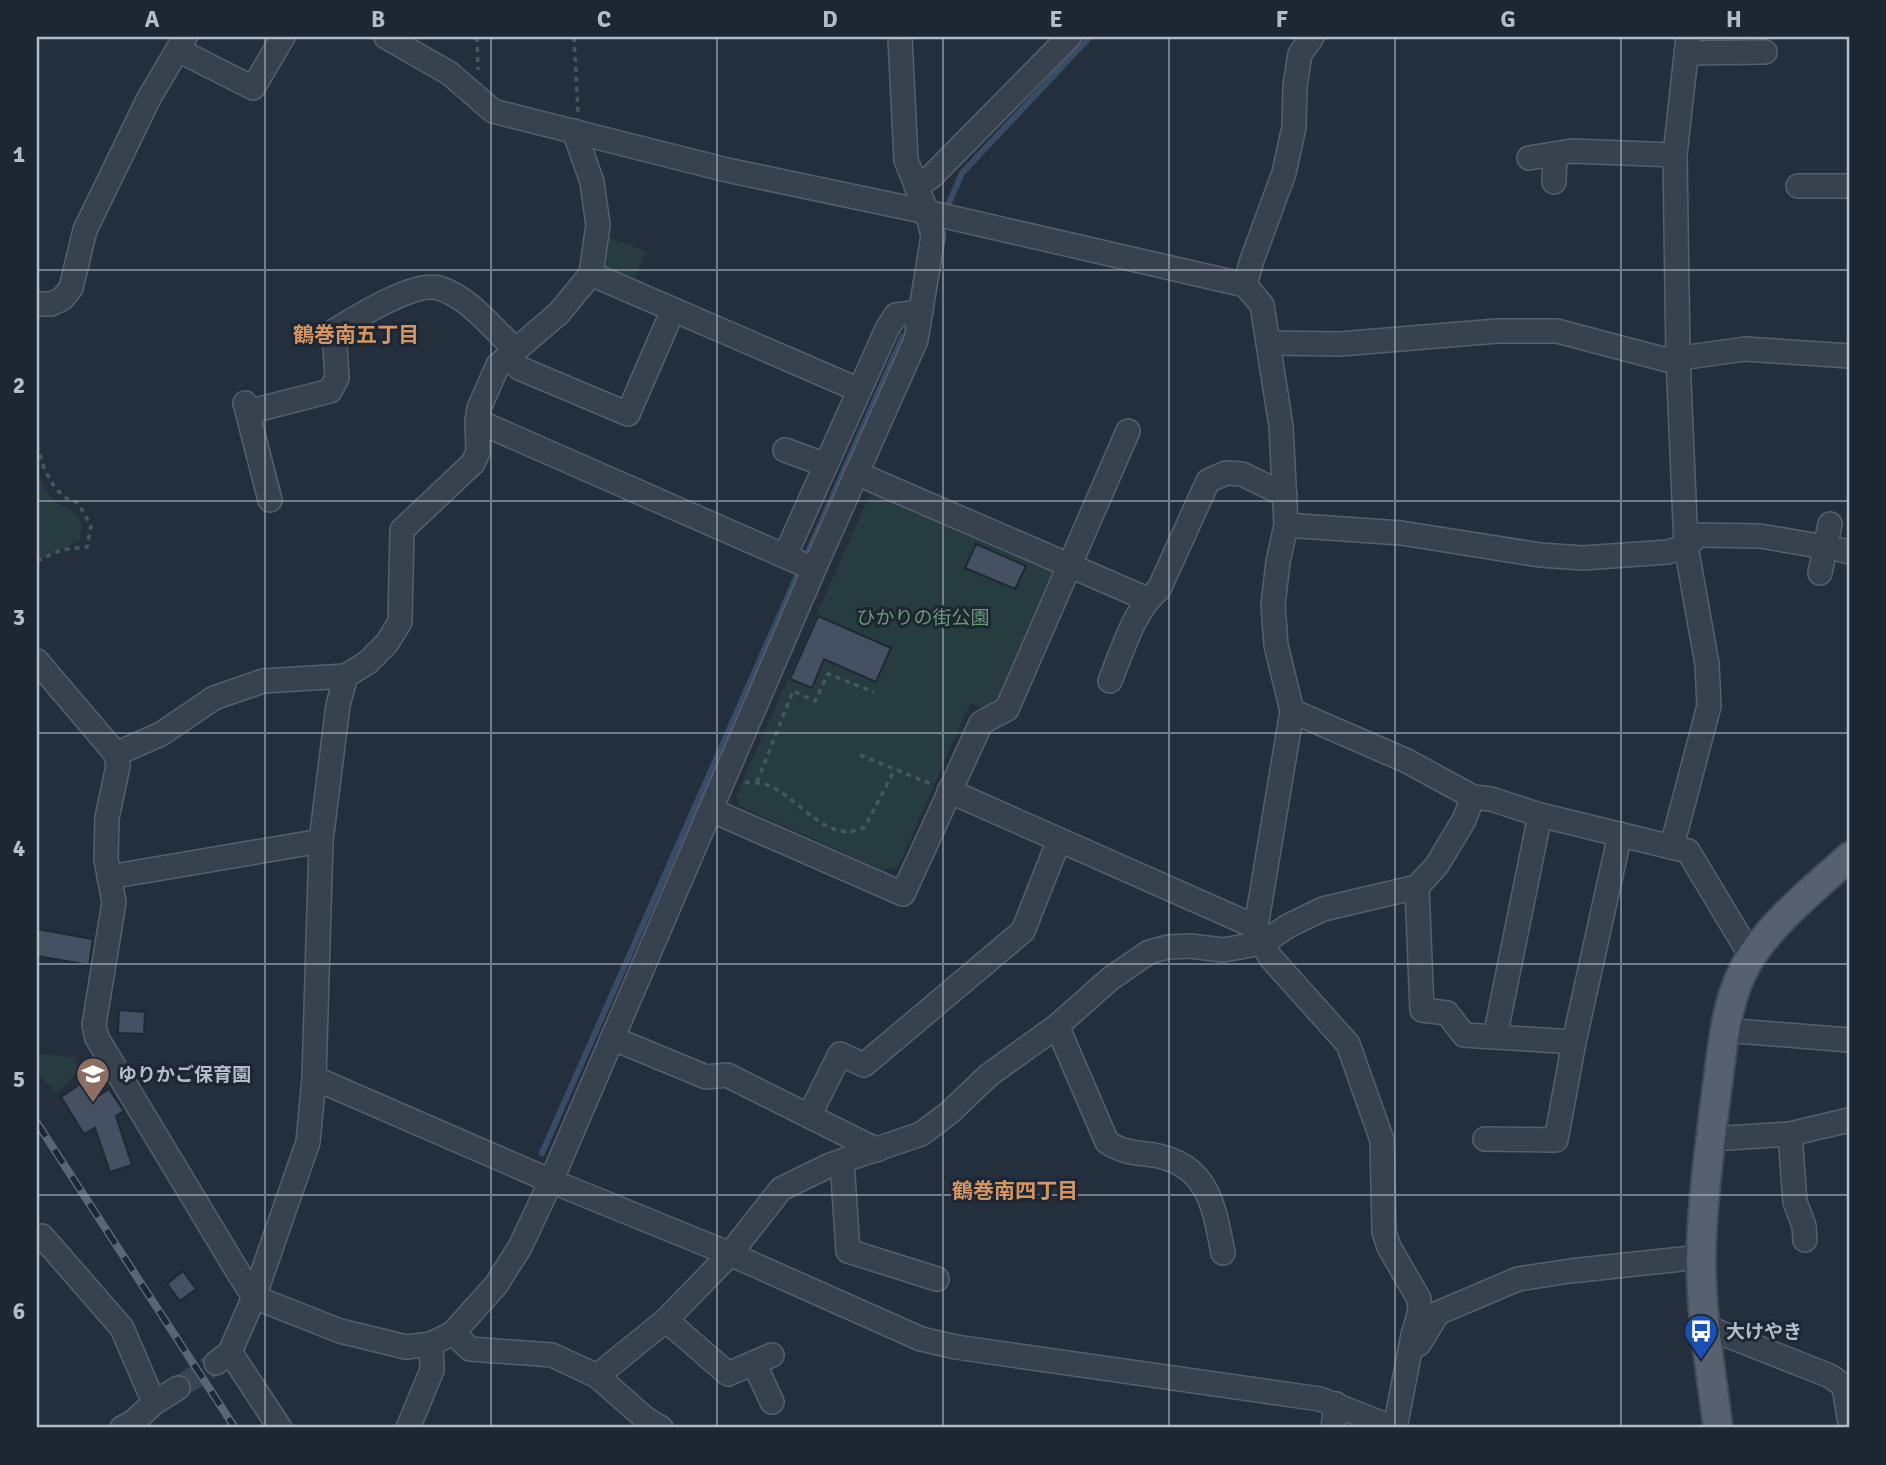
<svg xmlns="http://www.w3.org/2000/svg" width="1886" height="1465" viewBox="0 0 1886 1465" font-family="Signika,'Noto Sans JP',sans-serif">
<rect width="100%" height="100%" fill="#242f3e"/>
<g fill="#263c3f">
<polygon points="603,235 646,251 632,284 603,272"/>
<path d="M 37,469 C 40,479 45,492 53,499 C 72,517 85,506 80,541 L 37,560 Z"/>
<polygon points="876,490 1057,568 999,709 991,711 970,703 899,865 882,870 740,806 736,795 869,497"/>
<polygon points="37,1053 77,1058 74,1062 81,1069 56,1093 37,1072"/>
</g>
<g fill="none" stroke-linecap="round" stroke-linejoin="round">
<g stroke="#394c67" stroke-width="6">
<polyline points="948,205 962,173 1090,37"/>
<polyline points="805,559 903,336"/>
<polyline points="542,1153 800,569"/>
</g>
</g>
<g fill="#455162" stroke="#1f2835" stroke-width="2">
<polygon points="976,544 1026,566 1015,589 965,568"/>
<polygon points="818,616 891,648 876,682 824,659 812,688 790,679"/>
<polygon points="37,929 93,939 89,965 37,956"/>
<polygon points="119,1010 145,1012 144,1034 118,1033"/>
<polygon points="88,1079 98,1096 109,1089 124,1111 116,1116 132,1165 110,1172 95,1128 84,1134 61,1097"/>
<polygon points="183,1271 196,1289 180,1301 167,1284"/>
</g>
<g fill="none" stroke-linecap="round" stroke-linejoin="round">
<polyline stroke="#3a4453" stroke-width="23" stroke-dasharray="23 11" stroke-linecap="butt" points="178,1388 216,1363"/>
<g stroke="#565f6c" stroke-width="26">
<g id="minor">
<polyline points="386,37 449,73 493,111 727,170 927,212 1245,285 1262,305 1281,426 1286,525 1278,562 1273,605 1276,645 1292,711 1407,761 1473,797 1491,799 1540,815 1688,851 1751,956"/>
<polyline points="178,50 253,88 283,37"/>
<polyline points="1686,53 1765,52"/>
<polyline points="1529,158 1572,151 1675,155"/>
<polyline points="1554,182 1555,154"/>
<polyline points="916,186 931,177 1069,37"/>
<polyline points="1798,186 1849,186"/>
<polyline points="591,274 859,390"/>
<polyline points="1245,285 1252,260 1284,173 1294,127 1295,86 1300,54 1312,37"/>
<polyline points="37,304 51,304 62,299 71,288 85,230 149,98 185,37"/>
<polyline points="1269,343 1340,344 1497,331 1557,331 1667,360 1745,349 1849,356"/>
<polyline points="508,356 519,368 628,414 673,310"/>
<polyline points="245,403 270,500"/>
<path d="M 248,412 L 330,391 L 337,378 L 334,331 C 356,318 413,281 439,288 C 469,297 493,329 515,349"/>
<polyline points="477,421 814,569"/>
<polyline points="785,450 826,465"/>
<polyline points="856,473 1147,599"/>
<polyline points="1286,525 1401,533 1540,555 1583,558 1668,552 1686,546 1699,535 1760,536 1825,547"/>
<polyline points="1841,550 1849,552"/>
<polyline points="785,556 887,329 896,315 921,312"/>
<polyline points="1820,573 1830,524"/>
<polyline points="37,661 116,754 118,766 107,818 106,859 114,902 94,1025 97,1038 241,1277 254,1297 340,1331 406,1347 431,1344 453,1333 496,1285 520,1247 551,1181 814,569 916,340 933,236 927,212 906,160 900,37"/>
<path d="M 1110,681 C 1123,650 1133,611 1159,589 L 1208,481 L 1226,473 L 1242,474 L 1285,495"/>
<polyline points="1292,711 1256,927 1270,957 1348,1044 1382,1140 1384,1232 1389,1247 1419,1299 1420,1311 1413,1335 1395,1428"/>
<polyline points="116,754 161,734 214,698 263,681 346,676"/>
<polyline points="949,791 1256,927"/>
<polyline points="711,810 903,894 981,723 1007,709 1128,431"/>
<polyline points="1672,846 1709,706 1707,664 1686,546 1678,358 1675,155 1688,37"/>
<polyline points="109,877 321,841"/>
<polyline points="1417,887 1422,1010 1447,1013 1464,1035 1574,1042 1620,834"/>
<path d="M 1057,1026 L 1107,1142 C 1121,1152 1137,1153 1154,1155 C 1209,1165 1214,1207 1223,1253"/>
<polyline points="1724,1030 1849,1040"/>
<polyline points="1495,1037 1540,815"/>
<polyline points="612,1038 706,1077 727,1075 877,1150"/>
<polyline points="314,1078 551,1181 730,1254 921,1339 956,1347 1320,1399 1394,1428"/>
<polyline points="809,1116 840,1054 864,1065 1023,931 1059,840"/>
<polyline points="1790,1134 1795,1202 1804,1226 1805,1240"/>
<polyline points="1485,1139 1556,1140 1574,1042"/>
<polyline points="1711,1139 1790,1134 1849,1120"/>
<polyline points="842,1161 848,1251 937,1279"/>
<polyline points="37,1240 42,1236 122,1328 154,1403"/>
<polyline points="666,1320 728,1374 772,1355"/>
<polyline points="1706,1327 1830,1376 1844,1386 1849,1418"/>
<polyline points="453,1333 470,1349 552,1355 597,1376 646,1419 661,1428"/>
<polyline points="1419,1344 1438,1313 1518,1279 1570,1271 1701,1257"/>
<polyline points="230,1352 280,1428"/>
<polyline points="216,1363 230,1352 254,1297 308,1142 314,1078 321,841 338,705 346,676 368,662 387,643 400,622 402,530 473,463 478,452 477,421 479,408 498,365 559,313 591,274 598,225 592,182 574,131"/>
<polyline points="754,1363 772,1402"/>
<polyline points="597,1376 666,1320 730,1254 781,1189 830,1165 921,1134 949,1113 989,1075 1057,1026 1110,979 1149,952 1168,947 1190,946 1223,950 1263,943 1288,926 1323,909 1417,887 1437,865 1464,820 1473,797"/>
<polyline points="122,1428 133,1422 154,1403 178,1388"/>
<polyline points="408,1428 432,1370 431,1344"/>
<polyline points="1333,1428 1336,1404"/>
</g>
</g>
<g stroke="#414a57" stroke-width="32">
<path id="major" d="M 1718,1428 C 1711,1372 1701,1315 1701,1258 C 1702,1202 1710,1144 1717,1088 C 1723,1044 1726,994 1752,955 C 1777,918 1816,887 1849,857"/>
</g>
<g stroke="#44595c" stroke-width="3.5" stroke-dasharray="5 5" stroke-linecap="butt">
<polyline points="477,37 478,70"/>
<polyline points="574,37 578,112"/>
<polyline points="37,445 44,468 55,488 66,498 78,503 91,526 87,547 61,550 37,561"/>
<polyline points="860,755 931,784"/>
<path d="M 745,782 C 752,783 760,782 767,785 C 799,796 827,847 865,827 L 895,769"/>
<polyline points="757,782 793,691 815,701 828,674 874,692"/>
</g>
<use href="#minor" stroke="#38414e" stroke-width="23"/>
<use href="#major" stroke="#56606e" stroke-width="28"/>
<g stroke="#5a6575" stroke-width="8">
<polyline id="rail" points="37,1123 235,1428"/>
</g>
<use href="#rail" stroke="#1d2633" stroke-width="5" stroke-dasharray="16" stroke-linecap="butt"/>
</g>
<path fill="none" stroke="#b4bcc9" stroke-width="2" stroke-opacity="0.55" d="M 265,37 L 265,1428M 491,37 L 491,1428M 717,37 L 717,1428M 943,37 L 943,1428M 1169,37 L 1169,1428M 1395,37 L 1395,1428M 1621,37 L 1621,1428M 37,270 L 1849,270M 37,501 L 1849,501M 37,733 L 1849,733M 37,964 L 1849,964M 37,1195 L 1849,1195"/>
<defs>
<g id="school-pin" transform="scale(1.75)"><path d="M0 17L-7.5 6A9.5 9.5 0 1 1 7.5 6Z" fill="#8d6e63" stroke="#1d2633"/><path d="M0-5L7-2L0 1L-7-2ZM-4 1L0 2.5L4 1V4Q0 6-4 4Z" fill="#fff"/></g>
<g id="bus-pin" transform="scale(1.75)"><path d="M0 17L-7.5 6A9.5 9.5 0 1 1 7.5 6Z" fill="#1a4fb4" stroke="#1d2633"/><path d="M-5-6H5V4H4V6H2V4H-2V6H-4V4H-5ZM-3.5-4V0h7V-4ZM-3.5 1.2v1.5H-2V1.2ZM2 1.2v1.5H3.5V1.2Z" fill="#fff"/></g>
</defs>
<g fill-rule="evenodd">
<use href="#school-pin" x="93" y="1074"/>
<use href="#bus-pin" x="1701" y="1331"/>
</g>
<g text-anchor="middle" stroke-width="6" stroke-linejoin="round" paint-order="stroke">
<g font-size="19" fill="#6b9a76" stroke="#1d2633">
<text x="923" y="624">ひかりの街公園</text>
</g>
<g font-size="19" font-weight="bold" fill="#b4bcc9" stroke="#1d2633" text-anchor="start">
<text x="118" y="1081">ゆりかご保育園</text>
<text x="1726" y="1338">大けやき</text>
</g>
<g font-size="21" font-weight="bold" fill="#d59563" stroke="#1d2633">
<text x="356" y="342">鶴巻南五丁目</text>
<text x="1015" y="1198">鶴巻南四丁目</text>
</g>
</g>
<rect width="1886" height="1465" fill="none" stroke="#1d2633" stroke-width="77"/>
<rect x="38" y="38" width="1810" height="1388" fill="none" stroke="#b4bcc9" stroke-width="2.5"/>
<g font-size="23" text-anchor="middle" font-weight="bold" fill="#b4bcc9">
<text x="152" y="27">A</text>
<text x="378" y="27">B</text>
<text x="604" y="27">C</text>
<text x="830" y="27">D</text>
<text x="1056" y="27">E</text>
<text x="1282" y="27">F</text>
<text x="1508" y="27">G</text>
<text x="1734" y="27">H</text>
<text x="19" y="162">1</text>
<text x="19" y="393">2</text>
<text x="19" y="625">3</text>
<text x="19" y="856">4</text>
<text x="19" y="1087">5</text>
<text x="19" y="1319">6</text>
</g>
</svg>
